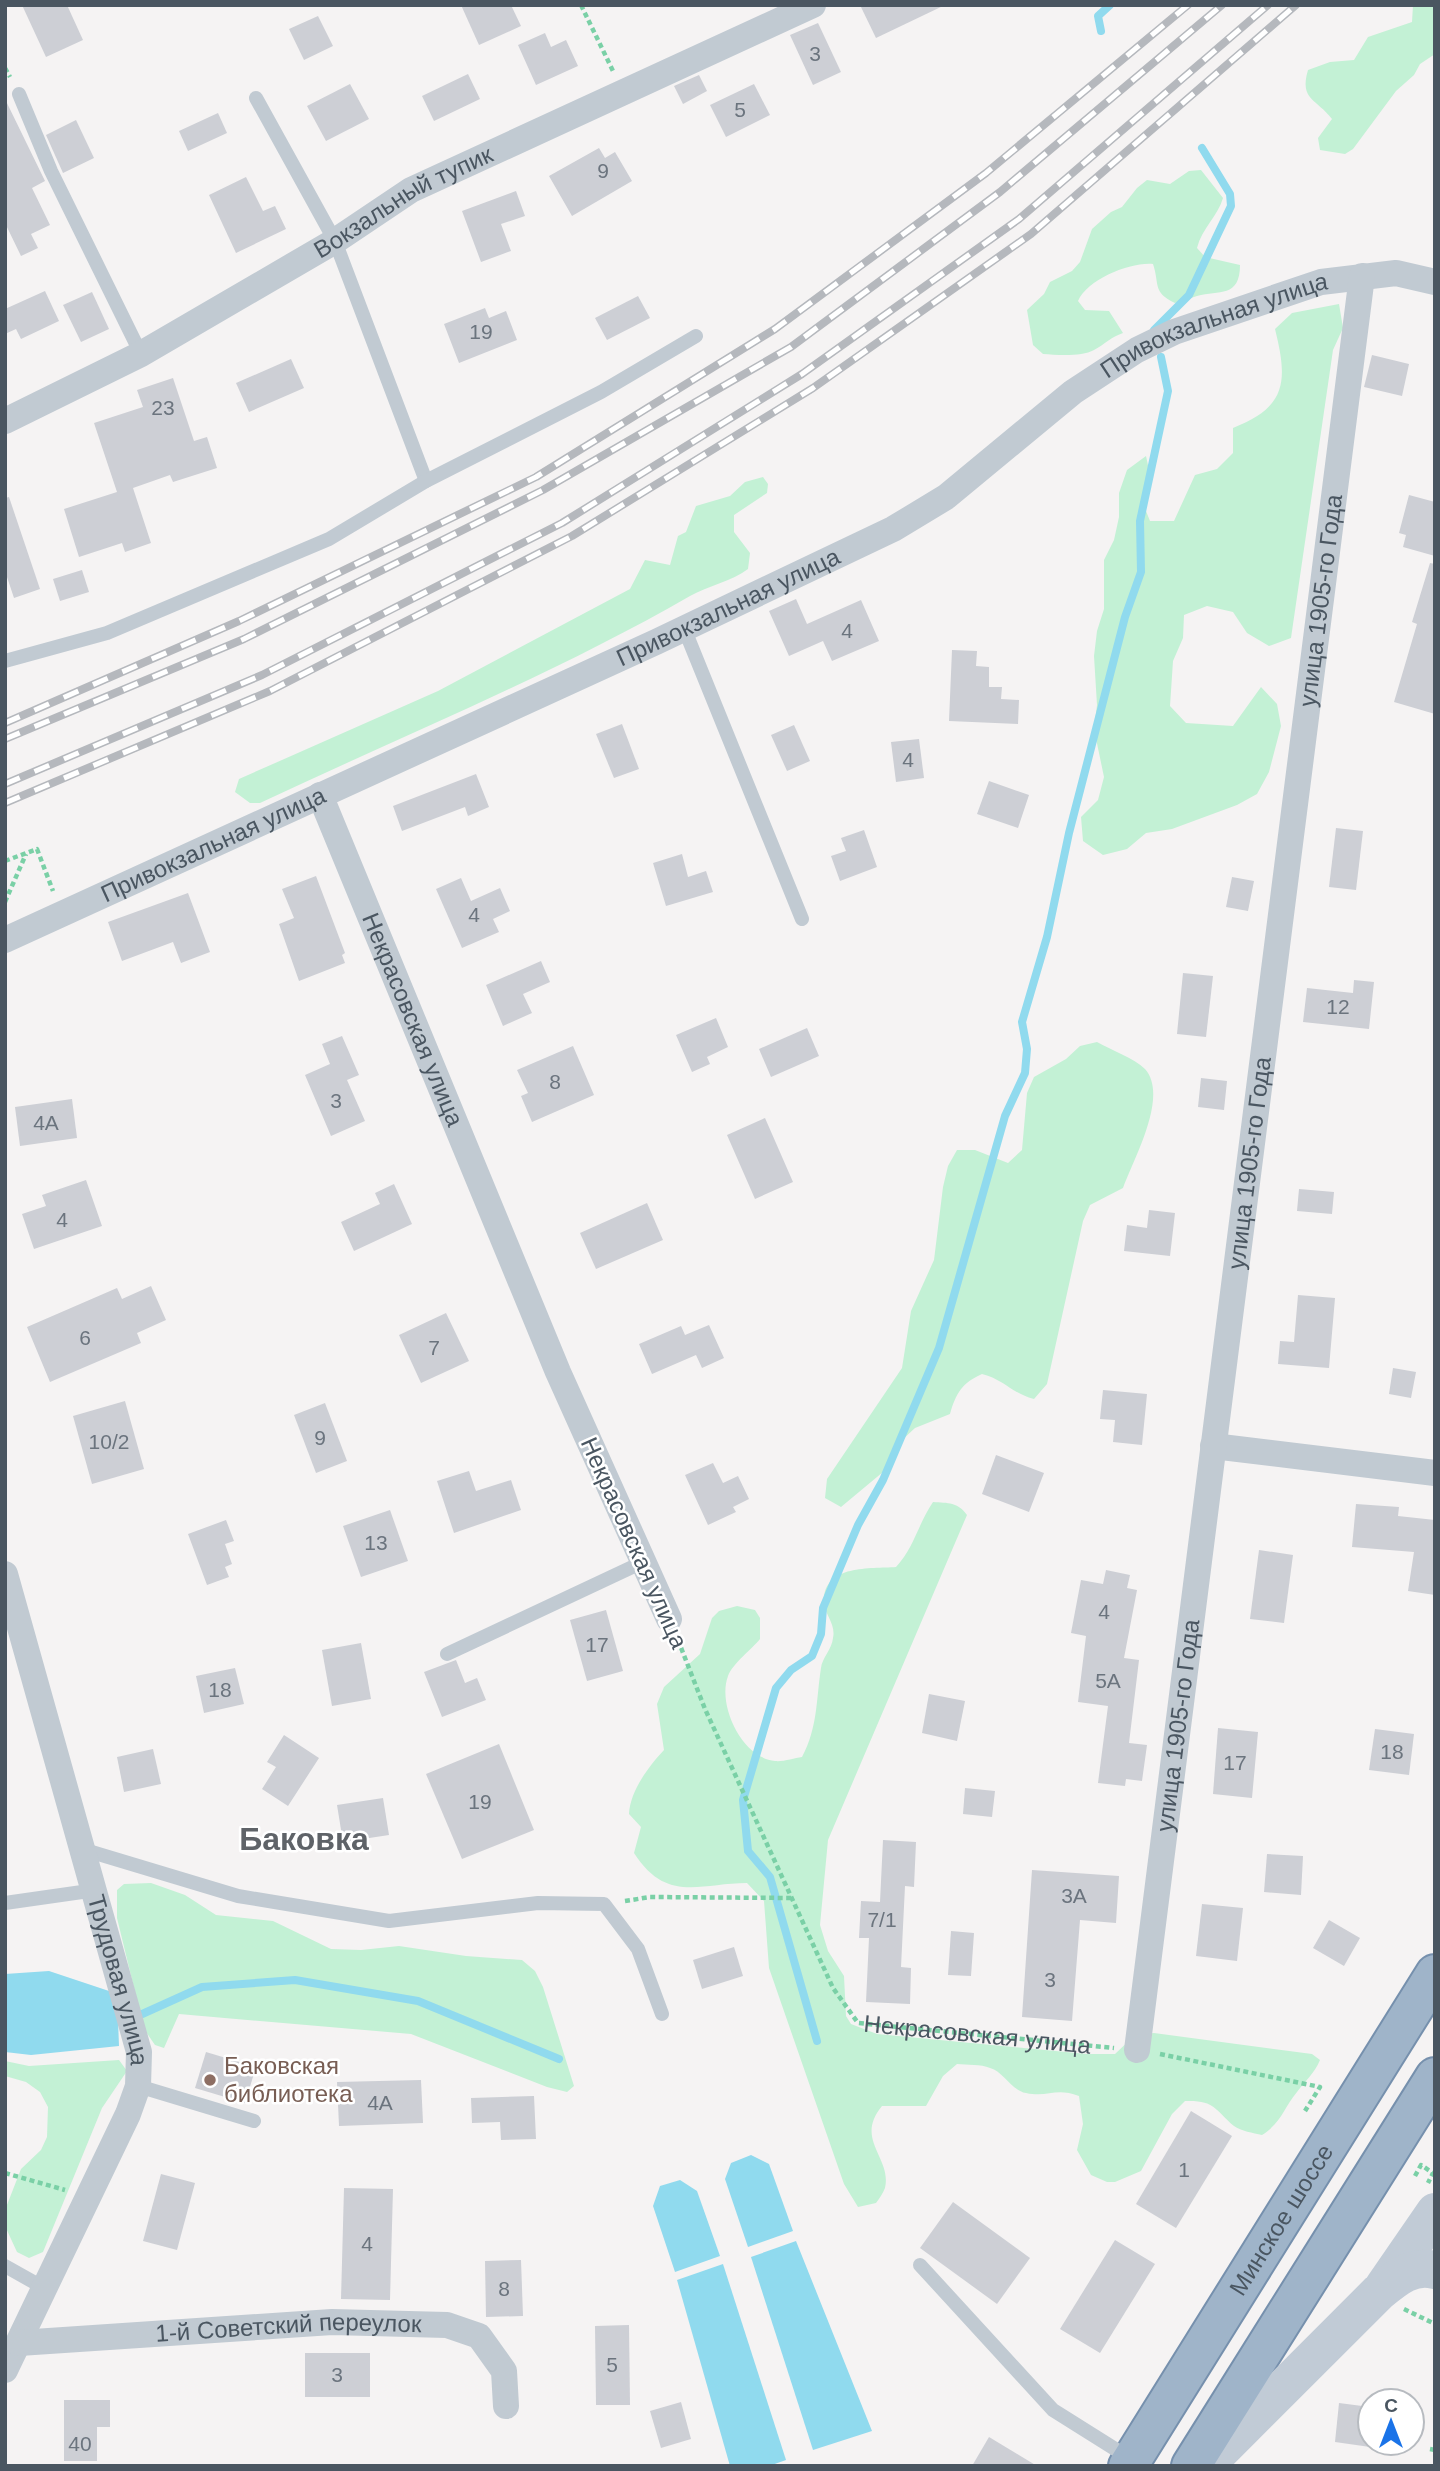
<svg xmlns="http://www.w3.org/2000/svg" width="1440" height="2471" viewBox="0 0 1440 2471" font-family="Arial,sans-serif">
<rect width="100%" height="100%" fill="#f5f3f3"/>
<g fill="#c3f1d5">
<path d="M 1413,5 L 1435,5 L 1435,54 L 1420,64 L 1414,75 L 1396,91 L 1353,149 L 1345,154 L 1320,150 L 1318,138 L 1332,119 C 1317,99 1299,100 1308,70 L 1330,62 L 1354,60 L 1368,37 L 1412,22 Z"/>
<path d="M 1201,170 L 1223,198 C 1218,216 1202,228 1197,248 L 1205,257 L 1240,265 C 1240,298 1219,290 1197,296 C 1190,298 1183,301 1175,303 C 1152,292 1160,285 1153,264 C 1130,262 1088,279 1078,301 L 1085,310 L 1109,311 L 1123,333 C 1111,337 1105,344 1094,350 C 1082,357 1057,355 1043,354 L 1033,345 L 1027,310 L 1044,294 L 1050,282 L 1072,271 L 1080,262 L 1092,229 L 1111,212 L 1122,207 L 1137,188 L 1147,180 L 1170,184 L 1189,171 Z"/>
<path d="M 1339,304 L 1343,328 L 1333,350 L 1291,638 L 1269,646 L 1247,633 L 1233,612 L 1207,606 L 1184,615 L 1183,638 L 1173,661 L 1170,706 L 1186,723 L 1233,726 L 1261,687 L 1277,704 L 1281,726 L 1269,772 L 1257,794 L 1237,805 L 1172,829 L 1146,833 L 1127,849 L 1103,855 L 1083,841 L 1081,817 L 1098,800 L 1104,777 L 1094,729 L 1097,705 L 1094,656 L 1097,631 L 1104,609 L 1104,560 L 1114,540 L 1119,517 L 1119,493 L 1127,470 L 1146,456 L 1151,479 L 1142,501 L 1150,521 L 1174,521 L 1195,475 L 1217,469 L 1233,453 L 1233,428 C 1287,407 1288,381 1275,329 L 1292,313 Z"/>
<path d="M 763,477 L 768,484 L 767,493 L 734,515 L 734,532 L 750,553 L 748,569 C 732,581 708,586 690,596 C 555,674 402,736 260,803 L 250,803 L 235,792 L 239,779 L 438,691 L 630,589 L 645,560 L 670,565 L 678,536 L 686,532 L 696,506 L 730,496 L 745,482 Z"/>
<path d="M 1097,1042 C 1111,1050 1134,1058 1145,1069 C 1169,1096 1134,1158 1123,1188 L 1090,1205 L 1083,1221 L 1047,1384 L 1034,1399 C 1011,1393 1005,1380 982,1374 C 962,1383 956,1393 950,1414 L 915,1428 L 901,1441 L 883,1472 L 841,1507 L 825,1498 L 827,1479 L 902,1368 L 911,1311 L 934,1260 L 943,1187 L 948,1166 L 957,1150 L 975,1150 L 1008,1163 L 1022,1150 L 1027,1093 L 1034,1077 L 1066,1059 L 1080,1046 Z"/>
<path d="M 933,1502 C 948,1503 958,1502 967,1515 L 828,1840 L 820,1925 L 828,1951 L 844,1976 L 846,2016 L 851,2024 L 877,2034 L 1087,2054 L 1115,2054 L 1135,2035 L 1154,2033 L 1312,2054 L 1320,2060 C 1314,2074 1306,2080 1297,2092 C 1283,2109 1282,2122 1262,2135 C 1253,2133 1241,2131 1234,2126 C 1214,2109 1215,2100 1185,2101 L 1172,2114 L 1141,2171 L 1115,2182 L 1107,2182 L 1091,2175 L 1077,2150 L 1083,2124 L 1079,2096 C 1055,2087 1048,2098 1026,2093 C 1011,2090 1004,2072 990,2068 C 981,2064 967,2065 957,2064 L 943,2076 L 926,2106 L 882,2106 C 854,2140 892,2157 885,2188 C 883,2193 879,2199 876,2203 L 858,2207 L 844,2184 L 769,1968 L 764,1901 L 747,1883 C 700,1883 667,1904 634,1853 L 641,1827 L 629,1814 C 630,1791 649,1766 664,1750 L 657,1704 L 664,1687 L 700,1654 L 712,1618 L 719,1611 L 737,1606 L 755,1610 L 760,1618 L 760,1639 C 752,1649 733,1663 728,1676 C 717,1705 742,1758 775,1761 C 783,1762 794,1758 802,1757 C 818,1727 816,1700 821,1668 C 822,1658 832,1649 833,1638 C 836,1624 825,1615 824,1603 C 822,1564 870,1569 896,1567 C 914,1548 918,1524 933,1502 Z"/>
<polygon points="151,1883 185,1895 216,1915 273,1921 331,1949 361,1950 399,1946 466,1956 522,1960 535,1971 543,1987 574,2086 567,2092 547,2087 411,2034 179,2014 164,2048 155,2045 144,2029 117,1918 117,1890 124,1884"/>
<polygon points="119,2060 127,2071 102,2108 43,2252 29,2258 17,2252 5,2226 5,2210 21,2169 41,2150 47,2137 48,2107 40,2092 26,2082 5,2076 5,2061 29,2066"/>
</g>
<g fill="#90daee">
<polygon points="49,1971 109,1991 118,2020 119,2046 31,2055 5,2052 5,1974"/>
<polygon points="751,2155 769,2164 793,2231 748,2247 725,2179 731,2163"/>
<polygon points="680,2180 697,2191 720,2256 675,2272 653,2206 660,2186"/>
<polygon points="796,2241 872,2431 813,2450 751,2257"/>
<polygon points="723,2264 786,2460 769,2466 730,2466 677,2280"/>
</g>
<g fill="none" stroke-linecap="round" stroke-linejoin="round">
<g stroke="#90daee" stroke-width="8">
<polyline points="1101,31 1098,16 1110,5"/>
<polyline points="1154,330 1189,295 1231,206 1230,194 1202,148"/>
<polyline points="140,2015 202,1987 295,1980 418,2001 559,2059"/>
<polyline points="817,2041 770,1877 748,1851 743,1800 776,1688 791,1670 812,1656 821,1634 823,1608 858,1525 883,1480 939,1348 1005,1116 1025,1073 1027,1049 1022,1022 1047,937 1069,833 1125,617 1141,572 1140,521 1168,391 1161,357"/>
</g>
</g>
<g fill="#cdcfd5">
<polygon points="22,5 67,5 83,40 46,57"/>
<polygon points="461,5 511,5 521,26 479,45"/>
<polygon points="860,5 945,5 876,38"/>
<polygon points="318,16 333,46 304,60 289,29"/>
<polygon points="818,23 841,72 813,85 790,35"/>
<polygon points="545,33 551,47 566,40 578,66 536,85 518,45"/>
<polygon points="468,74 480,99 434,121 422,96"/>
<polygon points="699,75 707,91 683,104 674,86"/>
<polygon points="350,84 369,119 326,141 307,106"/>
<polygon points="754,84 770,115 726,137 710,105"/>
<polygon points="5,99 45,181 32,188 50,225 31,234 38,248 21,256 5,223"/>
<polygon points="218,113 227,133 188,151 179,131"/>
<polygon points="76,120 94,158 63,173 46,135"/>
<polygon points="599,148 605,158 615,152 632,181 572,216 549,176"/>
<polygon points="246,177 263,211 275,206 286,229 236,253 209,195"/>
<polygon points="516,191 525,216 501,224 511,251 481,262 462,211"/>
<polygon points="45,291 59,321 21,339 16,329 5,334 5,309"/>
<polygon points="92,292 109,329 81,342 63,305"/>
<polygon points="638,296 650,318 607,340 595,318"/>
<polygon points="485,308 489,318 506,311 517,340 459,363 444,324"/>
<polygon points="1372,355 1409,364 1402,396 1364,387"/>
<polygon points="291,359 304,388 249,412 236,383"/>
<polygon points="173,378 194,441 207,437 217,468 173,482 170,475 133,488 151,543 125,552 122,543 79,557 64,509 117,492 94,423 143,407 137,390"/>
<polygon points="1409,495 1435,502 1435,556 1403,547 1406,535 1399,533"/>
<polygon points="9,497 40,589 14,598 5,571 5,498"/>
<polygon points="1430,563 1435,564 1435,714 1394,702 1417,624 1412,622"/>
<polygon points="82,570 89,592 60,601 53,579"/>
<polygon points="796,599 807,624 861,600 879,641 832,661 823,641 789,656 769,611"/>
<polygon points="952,650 977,651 976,666 989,667 989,687 1002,687 1001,699 1019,700 1018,724 949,721"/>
<polygon points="622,724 639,769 614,778 596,734"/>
<polygon points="794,725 810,761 787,771 771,735"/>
<polygon points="919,739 924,778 896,782 891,742"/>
<polygon points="476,774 489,807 468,816 465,807 402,831 393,806"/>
<polygon points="989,781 1029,795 1018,828 977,814"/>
<polygon points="1336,828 1363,831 1356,890 1329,887"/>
<polygon points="864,830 877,867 840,881 831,856 846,851 841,838"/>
<polygon points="682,854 688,877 706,871 713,892 666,906 653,863"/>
<polygon points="316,876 345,953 342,955 345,963 299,981 279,924 294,918 282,889"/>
<polygon points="1232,877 1254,881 1248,911 1226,907"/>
<polygon points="461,878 471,901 500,888 510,911 493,919 499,932 462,948 436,889"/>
<polygon points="188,893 210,952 181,963 173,942 122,961 108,922"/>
<polygon points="541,961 550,982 523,994 532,1013 503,1026 486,985"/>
<polygon points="1183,973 1213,976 1206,1037 1177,1034"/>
<polygon points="1354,980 1374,982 1369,1029 1303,1022 1307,988 1353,993"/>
<polygon points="716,1018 728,1047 707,1057 710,1064 692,1072 676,1035"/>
<polygon points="807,1028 819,1056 771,1077 759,1049"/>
<polygon points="342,1036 359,1075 347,1080 365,1121 331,1136 305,1075 330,1064 322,1044"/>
<polygon points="573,1046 594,1095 532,1122 521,1096 528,1093 517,1070"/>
<polygon points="1201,1078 1227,1081 1224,1110 1198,1107"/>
<polygon points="72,1099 77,1138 20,1146 15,1107"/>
<polygon points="765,1118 793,1182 755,1199 727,1135"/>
<polygon points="86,1180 102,1226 34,1249 22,1214 46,1206 42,1195"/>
<polygon points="394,1184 412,1224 354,1251 341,1222 380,1204 375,1193"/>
<polygon points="1299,1189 1334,1192 1332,1214 1297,1211"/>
<polygon points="647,1203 663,1240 596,1269 580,1233"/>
<polygon points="1149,1210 1175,1213 1170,1256 1124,1251 1127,1225 1147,1228"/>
<polygon points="151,1286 166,1320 137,1333 141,1343 50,1382 27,1327 117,1288 122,1299"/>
<polygon points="1298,1295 1335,1298 1329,1368 1278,1364 1280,1341 1294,1342"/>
<polygon points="446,1313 469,1361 421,1383 399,1335"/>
<polygon points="709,1325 724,1358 702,1368 696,1355 652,1374 639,1344 681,1326 685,1335"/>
<polygon points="1393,1368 1416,1372 1411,1398 1389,1394"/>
<polygon points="1103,1390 1147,1394 1142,1445 1113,1442 1115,1420 1100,1419"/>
<polygon points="125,1401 144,1469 92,1484 73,1416"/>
<polygon points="325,1403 347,1461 316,1473 294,1415"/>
<polygon points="996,1455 1044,1473 1029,1512 982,1494"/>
<polygon points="713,1463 723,1483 738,1476 749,1499 733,1507 736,1512 708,1525 685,1475"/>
<polygon points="469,1471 476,1491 511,1480 521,1510 454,1533 437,1481"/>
<polygon points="1356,1504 1399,1507 1398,1516 1435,1520 1435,1595 1408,1591 1414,1552 1352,1547"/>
<polygon points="390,1510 408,1561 361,1577 343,1526"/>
<polygon points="226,1520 234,1541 225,1544 232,1564 225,1567 229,1577 207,1585 188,1534"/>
<polygon points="1259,1550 1293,1555 1284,1623 1250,1619"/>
<polygon points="1106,1570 1130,1575 1127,1588 1137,1590 1124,1658 1139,1660 1129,1743 1147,1745 1142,1781 1126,1779 1125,1786 1098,1783 1108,1706 1078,1702 1086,1636 1071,1633 1081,1580 1103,1584"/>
<polygon points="606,1610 623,1671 587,1681 570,1620"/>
<polygon points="361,1643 371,1699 332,1706 322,1650"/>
<polygon points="456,1660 465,1683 477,1678 486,1700 442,1717 424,1672"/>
<polygon points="235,1668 244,1704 204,1713 196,1676"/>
<polygon points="929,1694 965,1701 957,1741 922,1733"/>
<polygon points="1218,1728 1258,1732 1252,1798 1213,1794"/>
<polygon points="1375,1729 1414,1734 1409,1775 1369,1770"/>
<polygon points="284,1735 319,1758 288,1806 262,1789 276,1767 267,1762"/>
<polygon points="499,1744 534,1830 462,1859 426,1774"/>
<polygon points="153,1749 161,1784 124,1792 117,1757"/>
<polygon points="965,1788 995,1791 992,1817 963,1814"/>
<polygon points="383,1798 389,1835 343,1842 337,1805"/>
<polygon points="883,1840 916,1842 914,1887 905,1886 901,1967 911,1968 910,2004 866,2002 869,1938 859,1938 861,1901 880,1902"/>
<polygon points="1267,1854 1303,1856 1301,1895 1264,1892"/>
<polygon points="1032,1870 1119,1876 1116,1923 1080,1920 1072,2021 1022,2017"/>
<polygon points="1202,1904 1243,1908 1237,1961 1196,1956"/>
<polygon points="1329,1920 1360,1938 1344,1966 1313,1948"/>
<polygon points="951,1931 974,1933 971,1976 948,1975"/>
<polygon points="734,1947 743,1976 702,1989 693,1960"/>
<polygon points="206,2052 256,2067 245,2103 195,2088"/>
<polygon points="421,2080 423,2123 339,2126 337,2082"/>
<polygon points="534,2096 536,2139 501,2140 500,2122 472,2123 471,2098"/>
<polygon points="1191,2111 1232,2136 1176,2228 1136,2204"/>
<polygon points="161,2174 195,2183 177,2250 143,2241"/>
<polygon points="344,2188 393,2189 390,2300 341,2299"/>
<polygon points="953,2202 1030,2258 997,2304 920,2248"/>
<polygon points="1115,2240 1155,2264 1100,2353 1060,2329"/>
<polygon points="521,2260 523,2316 486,2317 485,2261"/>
<polygon points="629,2325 630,2405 596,2405 595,2326"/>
<rect x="305" y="2353" width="65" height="44"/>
<polygon points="64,2400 110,2400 110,2427 97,2427 97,2461 64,2461"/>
<polygon points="681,2402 691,2439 661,2448 650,2411"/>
<polygon points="1339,2403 1370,2407 1370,2447 1335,2442"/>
<polygon points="989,2437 1037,2466 972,2466"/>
</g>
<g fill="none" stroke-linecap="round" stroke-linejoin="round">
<g stroke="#7690ad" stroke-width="42">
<g id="trunk">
<path id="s8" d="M 1128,2466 L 1435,1974"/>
<polyline points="1191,2466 1435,2077"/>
</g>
</g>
<g stroke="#7ad0a6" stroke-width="4.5" stroke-dasharray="5 3.5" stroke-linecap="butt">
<polyline points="581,5 613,71"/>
<polyline points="5,68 10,77"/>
<polyline points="5,861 37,849 53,891"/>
<polyline points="5,902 26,854"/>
<path id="s1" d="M 678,1640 L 705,1709 L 833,1988 L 858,2023 L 1114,2048"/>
<polyline points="625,1901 650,1897 792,1898"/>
<polyline points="1160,2054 1320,2087 1305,2111"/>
<polyline points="5,2173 65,2190"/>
<polyline points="1415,2176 1421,2165 1433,2173 1428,2183"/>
<polyline points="1404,2309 1435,2324"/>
<polyline points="1430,2449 1435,2450"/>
</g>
<g stroke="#c1cad2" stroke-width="14">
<polyline points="19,94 51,171 141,354"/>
<polyline points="256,98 335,241 426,481"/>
<polyline points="684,628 802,919"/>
<polyline points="5,661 107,633 329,539 426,481 601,392 696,336"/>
<polyline points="447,1654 643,1562"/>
<polyline points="85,1850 238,1896 389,1921 538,1903 604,1904 638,1949 662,2014"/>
<polyline points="5,1903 96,1890"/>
<polyline points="138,2086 254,2121"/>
<polyline points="920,2265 1053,2410 1131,2459"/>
<polyline points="5,2266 46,2289"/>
</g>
<g stroke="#c1cad2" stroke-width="26">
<path id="s2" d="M 5,421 L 141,354 L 335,241 L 411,190 L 813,5"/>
<path id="s3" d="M 320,795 L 558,1372 L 669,1619"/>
<path id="s4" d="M 5,940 L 656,642 L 893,529 L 946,497 L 1073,392 L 1137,350 L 1174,332 L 1321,282 L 1396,273 L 1435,282"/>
<polyline points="1213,1446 1435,1473"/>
<path id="s5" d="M 5,1574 L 139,2052 L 138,2086 L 128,2114 L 5,2370"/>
<path id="s6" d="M 1137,2050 L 1362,276"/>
<path id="s7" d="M 19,2343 L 332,2322 L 447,2325 L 479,2336 L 504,2371 L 506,2406"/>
</g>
<g stroke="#c1cbd6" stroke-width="38">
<polyline points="1384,2286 1435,2212"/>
<path d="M 1205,2466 L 1378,2293 C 1395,2279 1412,2264 1435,2270"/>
</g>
<use href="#trunk" stroke="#9fb4c9" stroke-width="38"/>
<g stroke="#b5b8bd" stroke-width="8">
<g id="rail">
<polyline points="5,723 239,621 536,477 775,329 986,173 1188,5"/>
<polyline points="5,739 244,639 543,490 791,347 1000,192 1222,5"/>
<polyline points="5,784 262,675 562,523 802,374 1019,219 1268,5"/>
<polyline points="5,803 270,691 572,536 813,388 1031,234 1296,5"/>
</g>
</g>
<use href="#rail" stroke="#fff" stroke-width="5" stroke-dasharray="16" stroke-linecap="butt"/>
</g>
<circle fill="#8d6e63" stroke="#fff" stroke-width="2.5" cx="210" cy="2080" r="7"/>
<g text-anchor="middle" stroke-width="5" stroke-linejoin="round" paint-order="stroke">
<g font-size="21" fill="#6b747e">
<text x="815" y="61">3</text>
<text x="740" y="117">5</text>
<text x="603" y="178">9</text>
<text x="481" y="339">19</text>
<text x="163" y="415">23</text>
<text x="847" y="638">4</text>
<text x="908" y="767">4</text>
<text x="474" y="922">4</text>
<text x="1338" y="1014">12</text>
<text x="555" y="1089">8</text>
<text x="336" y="1108">3</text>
<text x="46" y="1130">4А</text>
<text x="62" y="1227">4</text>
<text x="85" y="1345">6</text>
<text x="434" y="1355">7</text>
<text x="320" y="1445">9</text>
<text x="109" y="1449">10/2</text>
<text x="376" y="1550">13</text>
<text x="1104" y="1619">4</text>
<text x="597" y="1652">17</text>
<text x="1108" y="1688">5А</text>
<text x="220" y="1697">18</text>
<text x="1392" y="1759">18</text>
<text x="1235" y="1770">17</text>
<text x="480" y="1809">19</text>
<text x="1074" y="1903">3А</text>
<text x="882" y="1927">7/1</text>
<text x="1050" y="1987">3</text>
<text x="380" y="2110">4А</text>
<text x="1184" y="2177">1</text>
<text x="367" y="2251">4</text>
<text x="504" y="2296">8</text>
<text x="612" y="2372">5</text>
<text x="337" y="2382">3</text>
<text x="80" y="2451">40</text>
</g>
<g font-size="24" fill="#4a5661" stroke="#fff">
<text dy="8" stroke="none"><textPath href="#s2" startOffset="455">Вокзальный тупик</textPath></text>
<text dy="8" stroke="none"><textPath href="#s4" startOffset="1363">Привокзальная улица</textPath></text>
<text dy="8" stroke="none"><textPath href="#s6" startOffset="1461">улица 1905-го Года</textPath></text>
<text dy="8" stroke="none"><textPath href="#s4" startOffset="796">Привокзальная улица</textPath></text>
<text dy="8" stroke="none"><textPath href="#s4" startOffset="229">Привокзальная улица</textPath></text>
<text dy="8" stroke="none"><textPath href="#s3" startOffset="243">Некрасовская улица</textPath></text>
<text dy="8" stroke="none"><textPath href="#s6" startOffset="894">улица 1905-го Года</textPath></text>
<text transform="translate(634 1543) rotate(66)" y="8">Некрасовская улица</text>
<text dy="8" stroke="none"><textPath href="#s6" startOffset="327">улица 1905-го Года</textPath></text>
<text dy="8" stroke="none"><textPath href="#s5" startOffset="422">Трудовая улица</textPath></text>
<text dy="8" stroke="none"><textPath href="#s1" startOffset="544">Некрасовская улица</textPath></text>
<text dy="8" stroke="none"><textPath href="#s8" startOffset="290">Минское шоссе</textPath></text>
<text dy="8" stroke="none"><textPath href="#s7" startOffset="270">1-й Советский переулок</textPath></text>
</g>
<g font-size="24" fill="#785e54" stroke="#fff" text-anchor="start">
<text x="224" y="2074">Баковская<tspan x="224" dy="28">библиотека</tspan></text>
</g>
<g font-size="32" font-weight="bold" fill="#5f6368" stroke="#fff">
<text x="304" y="1850">Баковка</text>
</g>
</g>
<rect width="1440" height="2471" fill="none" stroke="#4a5661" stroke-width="14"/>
<g transform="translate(1391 2422)"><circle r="33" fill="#ffffff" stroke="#b7bbc0" stroke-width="2"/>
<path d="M0-5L12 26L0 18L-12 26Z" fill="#1a73e8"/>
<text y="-10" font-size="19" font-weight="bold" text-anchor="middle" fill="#4a5661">С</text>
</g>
</svg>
